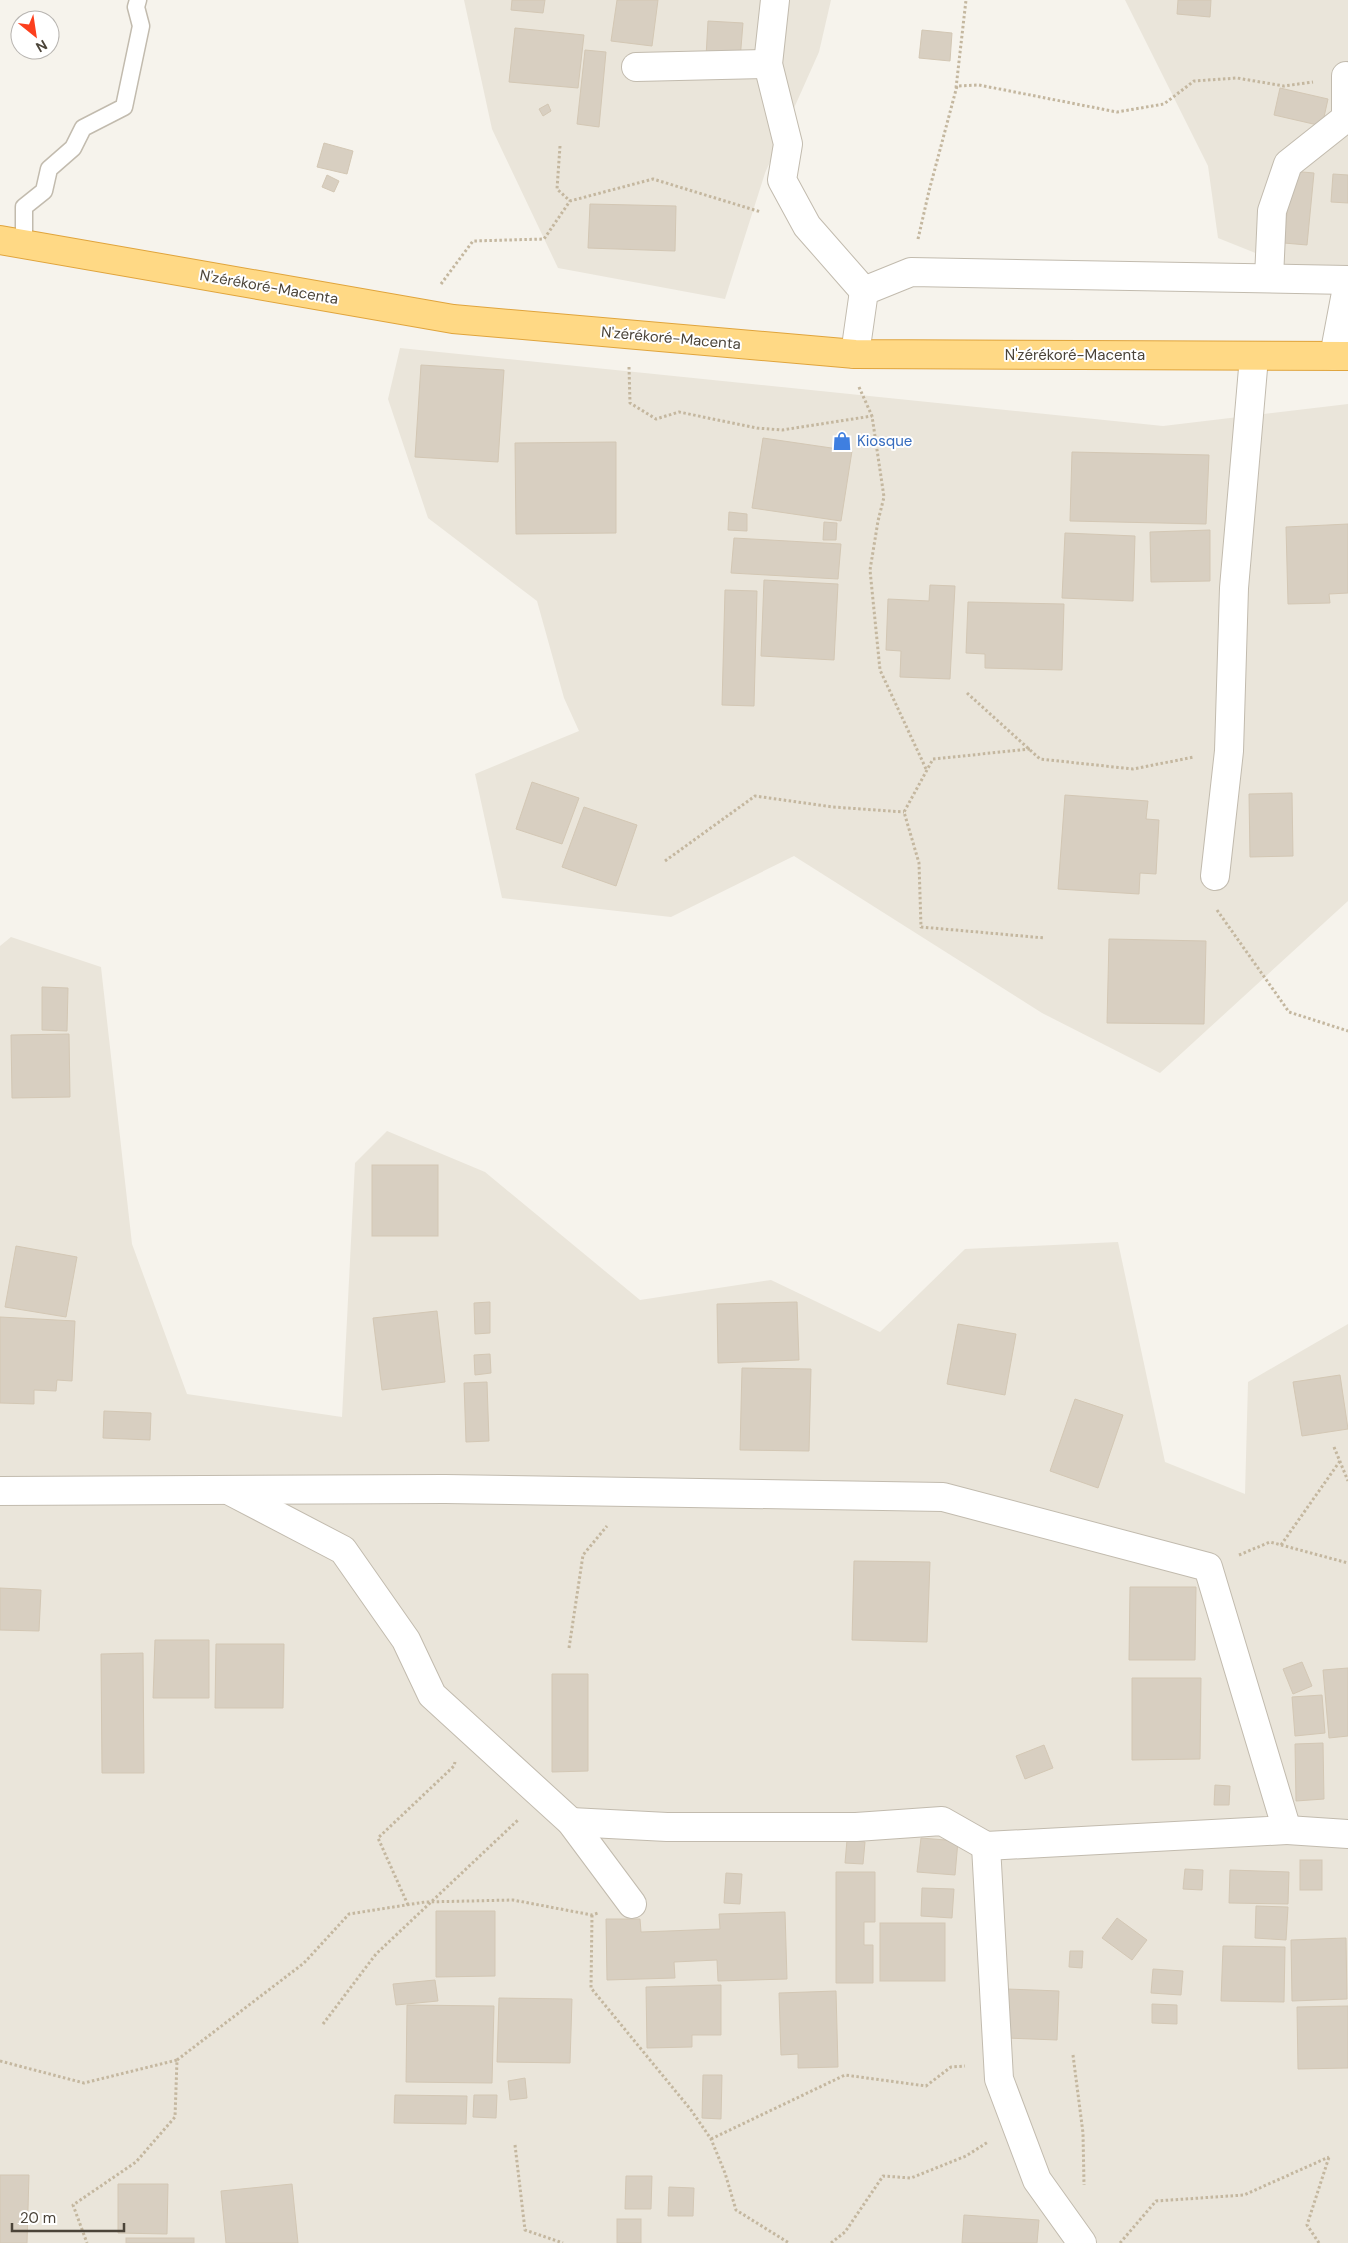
<svg xmlns="http://www.w3.org/2000/svg" width="1348" height="2243" viewBox="0 0 1348 2243" font-family="'DM Sans',sans-serif">
<rect width="100%" height="100%" fill="#f6f3ec"/>
<g fill="#eae5da">
<polygon points="464,0 831,0 819,52 765,173 725,299 558,268 492,129"/>
<polygon points="1125,0 1348,0 1348,290 1218,238 1208,166"/>
<polygon points="400,348 1163,426 1348,404 1348,901 1160,1073 1042,1013 794,856 671,917 502,898 475,774 579,731 564,698 537,601 428,518 388,399"/>
<polygon points="11,937 101,967 132,1244 187,1394 342,1417 355,1163 387,1131 485,1172 640,1300 771,1280 880,1332 965,1249 1118,1242 1165,1462 1245,1494 1248,1382 1348,1324 1348,2243 0,2243 0,946"/>
</g>
<g fill="#d8cfc1" stroke="#d3c7b4">
<polygon points="512,0 545,0 543,13 511,10"/>
<polygon points="617,0 658,0 652,46 611,41"/>
<polygon points="1178,0 1211,0 1210,17 1177,14"/>
<polygon points="708,21 743,23 740,60 706,57"/>
<polygon points="515,28 584,35 578,88 509,82"/>
<polygon points="922,30 952,33 950,61 919,58"/>
<polygon points="585,50 606,52 599,127 577,124"/>
<polygon points="1280,88 1328,99 1322,126 1274,115"/>
<polygon points="548,104 551,111 543,116 539,109"/>
<polygon points="324,143 353,151 347,174 317,167"/>
<polygon points="1291,171 1314,173 1307,245 1284,243"/>
<polygon points="1333,174 1348,175 1348,203 1331,202"/>
<polygon points="327,175 339,181 334,192 322,187"/>
<polygon points="590,204 676,206 675,251 588,248"/>
<polygon points="421,365 504,370 498,462 415,457"/>
<polygon points="763,438 852,451 841,521 752,508"/>
<polygon points="616,442 616,533 516,534 515,443"/>
<polygon points="1072,452 1209,455 1206,524 1070,521"/>
<polygon points="729,512 747,514 747,531 728,530"/>
<polygon points="824,522 837,523 836,540 823,540"/>
<polygon points="1348,524 1348,593 1329,594 1330,603 1288,604 1286,527"/>
<polygon points="1210,530 1210,581 1151,582 1150,532"/>
<polygon points="1065,533 1135,536 1133,601 1062,598"/>
<polygon points="734,538 841,544 838,579 731,573"/>
<polygon points="764,580 838,584 834,660 761,656"/>
<polygon points="930,585 955,586 950,679 900,677 901,651 886,650 888,599 929,601"/>
<polygon points="725,590 757,591 754,706 722,705"/>
<polygon points="968,602 1064,604 1062,670 985,668 985,654 966,653"/>
<polygon points="532,782 579,798 562,844 516,829"/>
<polygon points="1292,793 1293,856 1250,857 1249,794"/>
<polygon points="1065,795 1148,801 1146,819 1159,820 1156,874 1140,873 1139,894 1058,889"/>
<polygon points="584,807 637,825 616,886 562,867"/>
<polygon points="1109,939 1206,941 1204,1024 1107,1023"/>
<polygon points="42,987 68,988 67,1031 42,1030"/>
<polygon points="69,1034 70,1097 12,1098 11,1035"/>
<rect x="372" y="1165" width="66" height="71"/>
<polygon points="16,1246 77,1257 66,1317 5,1307"/>
<polygon points="490,1302 490,1333 475,1334 474,1303"/>
<polygon points="797,1302 799,1360 718,1363 717,1304"/>
<polygon points="437,1311 445,1382 382,1390 373,1318"/>
<polygon points="0,1317 75,1321 72,1381 57,1380 56,1391 34,1390 34,1404 0,1403"/>
<polygon points="958,1324 1016,1334 1005,1395 947,1384"/>
<polygon points="490,1354 491,1373 475,1375 474,1355"/>
<polygon points="742,1368 811,1369 809,1451 740,1450"/>
<polygon points="1340,1375 1348,1429 1302,1436 1293,1382"/>
<polygon points="487,1382 489,1441 466,1442 464,1383"/>
<polygon points="1075,1399 1123,1415 1098,1488 1050,1471"/>
<polygon points="104,1411 151,1413 150,1440 103,1438"/>
<polygon points="854,1561 930,1562 927,1642 852,1640"/>
<polygon points="1130,1587 1196,1587 1195,1660 1129,1660"/>
<polygon points="0,1588 41,1590 39,1631 0,1630"/>
<polygon points="155,1640 209,1640 209,1698 153,1698"/>
<polygon points="216,1644 284,1644 283,1708 215,1708"/>
<polygon points="143,1653 144,1773 102,1773 101,1654"/>
<polygon points="1302,1662 1312,1686 1293,1694 1283,1669"/>
<polygon points="1348,1668 1348,1736 1329,1738 1323,1670"/>
<polygon points="552,1674 588,1674 588,1771 552,1772"/>
<polygon points="1132,1678 1201,1678 1200,1759 1132,1760"/>
<polygon points="1322,1695 1325,1733 1295,1736 1292,1697"/>
<polygon points="1323,1743 1324,1799 1296,1801 1295,1744"/>
<polygon points="1044,1745 1053,1768 1025,1779 1016,1756"/>
<polygon points="1215,1785 1230,1786 1229,1805 1214,1805"/>
<polygon points="921,1838 958,1841 955,1875 917,1872"/>
<polygon points="847,1840 865,1842 863,1864 845,1863"/>
<rect x="1300" y="1860" width="22" height="30"/>
<polygon points="1185,1869 1203,1870 1202,1890 1183,1889"/>
<polygon points="1230,1870 1289,1872 1288,1904 1229,1903"/>
<polygon points="836,1872 875,1872 875,1922 864,1922 864,1945 873,1945 873,1983 836,1983"/>
<polygon points="726,1873 742,1874 740,1904 724,1903"/>
<polygon points="922,1888 954,1889 952,1918 921,1916"/>
<polygon points="1256,1906 1288,1907 1286,1940 1255,1938"/>
<polygon points="436,1911 495,1911 495,1976 436,1977"/>
<polygon points="785,1912 787,1979 718,1981 717,1960 674,1962 675,1978 607,1980 606,1919 640,1919 641,1932 720,1929 719,1914"/>
<polygon points="1117,1918 1147,1940 1132,1960 1102,1938"/>
<rect x="880" y="1923" width="65" height="58"/>
<polygon points="1346,1938 1347,1999 1292,2001 1291,1940"/>
<polygon points="1223,1946 1285,1947 1284,2002 1221,2001"/>
<polygon points="1070,1951 1083,1951 1082,1968 1069,1967"/>
<polygon points="1153,1969 1183,1971 1181,1995 1151,1993"/>
<polygon points="435,1980 438,2001 396,2005 393,1984"/>
<polygon points="721,1985 721,2035 692,2035 692,2047 647,2048 646,1987"/>
<polygon points="1007,1989 1059,1991 1057,2040 1006,2038"/>
<polygon points="836,1991 838,2067 798,2068 798,2054 781,2055 779,1993"/>
<polygon points="499,1998 572,1999 570,2063 497,2062"/>
<polygon points="1152,2004 1177,2005 1177,2024 1152,2023"/>
<polygon points="407,2005 494,2006 492,2083 406,2082"/>
<polygon points="1348,2006 1348,2068 1298,2069 1297,2007"/>
<polygon points="703,2075 722,2075 721,2119 702,2118"/>
<polygon points="525,2078 527,2098 510,2100 508,2081"/>
<polygon points="395,2095 467,2096 466,2124 394,2123"/>
<polygon points="474,2095 497,2095 496,2118 473,2117"/>
<polygon points="0,2175 29,2175 27,2243 0,2243"/>
<polygon points="626,2176 652,2176 651,2209 625,2209"/>
<polygon points="118,2184 168,2184 167,2234 118,2233"/>
<polygon points="292,2184 298,2243 226,2243 221,2191"/>
<polygon points="669,2187 694,2188 693,2216 668,2216"/>
<polygon points="964,2215 1039,2220 1037,2243 962,2243"/>
<rect x="617" y="2219" width="24" height="24"/>
<rect x="126" y="2238" width="68" height="5"/>
</g>
<g fill="none" stroke-linecap="round" stroke-linejoin="round">
<g stroke="#c2bbae" stroke-width="19">
<polyline id="service" points="24,244 24,207 44,191 49,169 73,148 83,128 124,107 141,26 136,7 138,0"/>
</g>
<g stroke="#c2bbae" stroke-width="30">
<g id="minor">
<polyline points="775,0 768,64 788,144 782,180 807,226 864,291"/>
<polyline points="636,67 768,64"/>
<polyline points="1269,278 1272,211 1288,164 1346,118 1346,76"/>
<polyline points="855,354 864,291 911,272 1348,280"/>
<polyline points="1334,356 1348,282"/>
<polyline points="1215,876 1229,751 1234,588 1254,357"/>
<polyline points="0,1491 445,1489 943,1497 1208,1567 1287,1830 986,1846 999,2079 1037,2180 1082,2243"/>
<polyline points="232,1492 343,1550 406,1640 432,1695 571,1822 632,1904"/>
<polyline points="571,1822 667,1827 856,1827 942,1821 986,1846"/>
<polyline points="1287,1830 1348,1834"/>
</g>
</g>
<g stroke="#e0a43c" stroke-width="30">
<polyline id="trunk" points="0,240 453,319 855,354 1348,356"/>
</g>
<g stroke="#c4b79f" stroke-width="3" stroke-dasharray="2.5 2.5" stroke-linecap="butt">
<polyline points="956,88 966,0"/>
<polyline points="560,146 557,189 570,201"/>
<polyline points="918,239 929,191 957,86 979,85 1117,112 1164,104 1194,81 1237,78 1284,86 1313,82"/>
<polyline points="441,284 473,241 544,239 570,201 653,179 761,212"/>
<polyline points="629,367 630,403 656,419 679,412 757,428 782,430 872,416"/>
<polyline points="859,387 872,416 884,497 878,521 870,570 880,670 927,771"/>
<polyline points="967,693 1040,759 1133,769 1194,757"/>
<polyline points="1030,749 933,759 904,812 919,863 921,927 1045,938"/>
<polyline points="665,861 755,796 833,807 904,812"/>
<polyline points="1217,910 1289,1012 1348,1031"/>
<polyline points="1334,1447 1348,1481"/>
<polyline points="1281,1545 1340,1461"/>
<polyline points="1239,1555 1270,1542 1348,1563"/>
<polyline points="569,1648 583,1555 607,1526"/>
<polyline points="408,1905 378,1838 454,1766 455,1762"/>
<polyline points="592,1915 591,1988 691,2110 711,2139 725,2173 736,2210 789,2243"/>
<polyline points="323,2024 376,1954 519,1819"/>
<polyline points="1073,2055 1083,2133 1084,2185"/>
<polyline points="177,2060 304,1963 349,1914 425,1902 513,1900 592,1915 598,1913"/>
<polyline points="0,2061 84,2083 177,2060 175,2117 136,2162 73,2205 87,2243"/>
<polyline points="711,2139 845,2075 926,2086 951,2067 965,2066"/>
<polyline points="515,2145 525,2230 563,2243"/>
<polyline points="831,2243 845,2232 883,2176 911,2178 966,2156 988,2142"/>
<polyline points="1120,2243 1156,2201 1244,2195 1329,2157"/>
<polyline points="1319,2243 1307,2225 1329,2157"/>
</g>
<use href="#service" stroke="#fff" stroke-width="16"/>
<use href="#minor" stroke="#fff" stroke-width="28"/>
<use href="#trunk" stroke="#ffd985" stroke-width="28"/>
</g>
<defs>
<g id="shop-bare" transform="scale(1.5)"><path d="M-5-2.5h2.3a2.7 3.5 0 0 1 5.4 0H5L5.5 6h-11ZM-1.5-2.5h3a1.5 2.3 0 0 0-3 0Z" fill="#3f7fe0" stroke="#fff" stroke-width="2.5" paint-order="stroke"/></g>
</defs>
<g fill-rule="evenodd">
<use href="#shop-bare" x="842" y="441"/>
</g>
<g text-anchor="middle" stroke-width="4" stroke-linejoin="round" paint-order="stroke">
<g font-size="15" fill="#4b4439" stroke="#fff">
<text transform="translate(269 287) rotate(10)" y="5">N'zérékoré-Macenta</text>
<text transform="translate(671 338) rotate(5)" y="5">N'zérékoré-Macenta</text>
<text x="1075" y="360">N'zérékoré-Macenta</text>
</g>
<g font-size="15" fill="#366cbe" stroke="#fff" text-anchor="start">
<text x="857" y="446">Kiosque</text>
</g>
</g>
<g transform="translate(35 35) rotate(150)"><circle r="24" fill="#ffffff" stroke="#b7b4b0"/>
<path d="M0-4L9 19L0 12L-9 19Z" fill="#fc3f1d"/>
<text y="-8" font-size="14" font-weight="bold" text-anchor="middle" fill="#4b4439">N</text>
</g>
<path d="M12 2223v8h112v-8" fill="none" stroke="#4b4439" stroke-width="2.5"/>
<text x="20" y="2223" font-size="15" fill="#4b4439" stroke="#ffffff" stroke-width="4" paint-order="stroke">20 m</text>
</svg>
